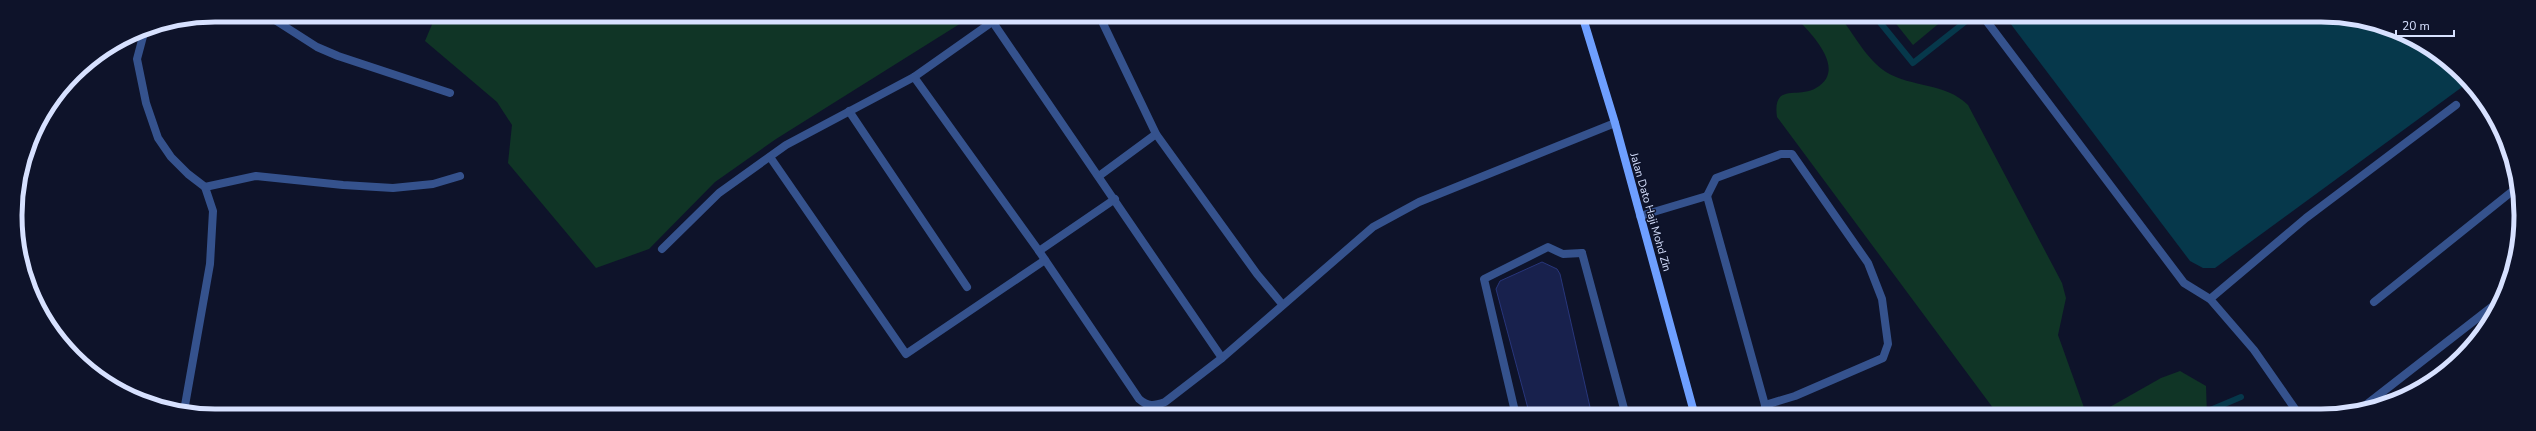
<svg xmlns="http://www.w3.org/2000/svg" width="2536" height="431" viewBox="0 0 2536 431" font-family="'Nunito Sans',sans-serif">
<rect width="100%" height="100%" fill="#0e132a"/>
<g fill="#103526">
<polygon points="436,15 974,15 776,139 715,182 649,249 596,268 508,163 512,125 497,102 425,41"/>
<path d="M 1793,15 L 1839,15 C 1853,33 1867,60 1886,72 C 1912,88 1945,82 1968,105 L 2062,283 L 2066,298 L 2058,335 L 2087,416 L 1999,416 L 1777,117 C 1772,82 1798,99 1816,88 C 1849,69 1809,31 1793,15 Z"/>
<polygon points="1889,15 1949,15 1913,45"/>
<polygon points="2180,371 2206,386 2207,416 2094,416 2161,378"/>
</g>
<polygon fill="#06384b" points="2004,15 2334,15 2409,36 2469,82 2215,268 2203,268 2190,261"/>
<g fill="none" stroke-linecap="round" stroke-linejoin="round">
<g stroke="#06384b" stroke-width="6">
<polyline points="1874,15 1913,63 1965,22"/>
<polyline points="2196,416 2241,397"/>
</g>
</g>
<polygon fill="#18214d" stroke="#28367b" points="1542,262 1557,269 1560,274 1592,416 1530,416 1496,289 1500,281"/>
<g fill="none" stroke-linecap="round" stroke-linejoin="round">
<g stroke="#35528d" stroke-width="8">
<polyline points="1982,15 2184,283 2210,299 2254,350 2300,416"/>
<polyline points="992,21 1222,358"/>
<polyline points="849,111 967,287"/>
<polyline points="1099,176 1156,134"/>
<polyline points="1707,196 1716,178 1781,154 1792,154 1868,263 1882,299 1888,344 1883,358 1795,396 1765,405"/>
<polyline points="1039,251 1115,199"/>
<polyline points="2210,299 2306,218 2456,105"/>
<polyline points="2374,302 2515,189"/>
<polyline points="1516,416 1484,279 1548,247 1563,254 1582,253"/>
</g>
<g stroke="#35528d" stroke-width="8">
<polyline points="267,15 317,47 338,56 450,93"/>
<polyline points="1099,15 1156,134 1257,274 1282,304"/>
<polyline points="145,29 137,59 146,103 158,138 171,157 188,174 205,187 213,211 210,264 184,411"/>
<path d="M 914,77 L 1039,251 L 1139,399 C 1148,407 1154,406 1165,402 L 1222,358 L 1373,227 L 1419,202 L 1615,123"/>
<polyline points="770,157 906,354 1045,260"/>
<polyline points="205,187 256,176 343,185 393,188 433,184 460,176"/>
<polyline points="1640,216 1707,196 1765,405 1764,416"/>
<polyline points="662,249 719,193 786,145 914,77 1002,15"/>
<polyline points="1582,253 1626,416"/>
<polyline points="2362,408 2502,299"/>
</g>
<polyline stroke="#6e9fff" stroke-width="8" points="1582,15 1615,123 1695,416"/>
</g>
<g text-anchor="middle" stroke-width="3" stroke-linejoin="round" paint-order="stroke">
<g font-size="11" fill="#d7e1ff" stroke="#0e132a">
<text transform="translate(1651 212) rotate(74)" y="4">Jalan Dato Haji Mohd Zin</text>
</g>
</g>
<path d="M0 0H2536V431H0ZM215 22H2321A193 193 0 0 1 2514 215V216A193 193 0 0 1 2321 409H215A193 193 0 0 1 22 216V215A193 193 0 0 1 215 22Z" fill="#0e132a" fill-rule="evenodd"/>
<path fill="none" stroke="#d7e1ff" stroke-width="5" d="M215 22H2321A193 193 0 0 1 2514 215V216A193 193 0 0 1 2321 409H215A193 193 0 0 1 22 216V215A193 193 0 0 1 215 22Z"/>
<path d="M2396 30v6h58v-6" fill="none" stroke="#d7e1ff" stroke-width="2"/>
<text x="2402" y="30" font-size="12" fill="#d7e1ff" stroke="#0e132a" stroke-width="3" paint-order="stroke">20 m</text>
</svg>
